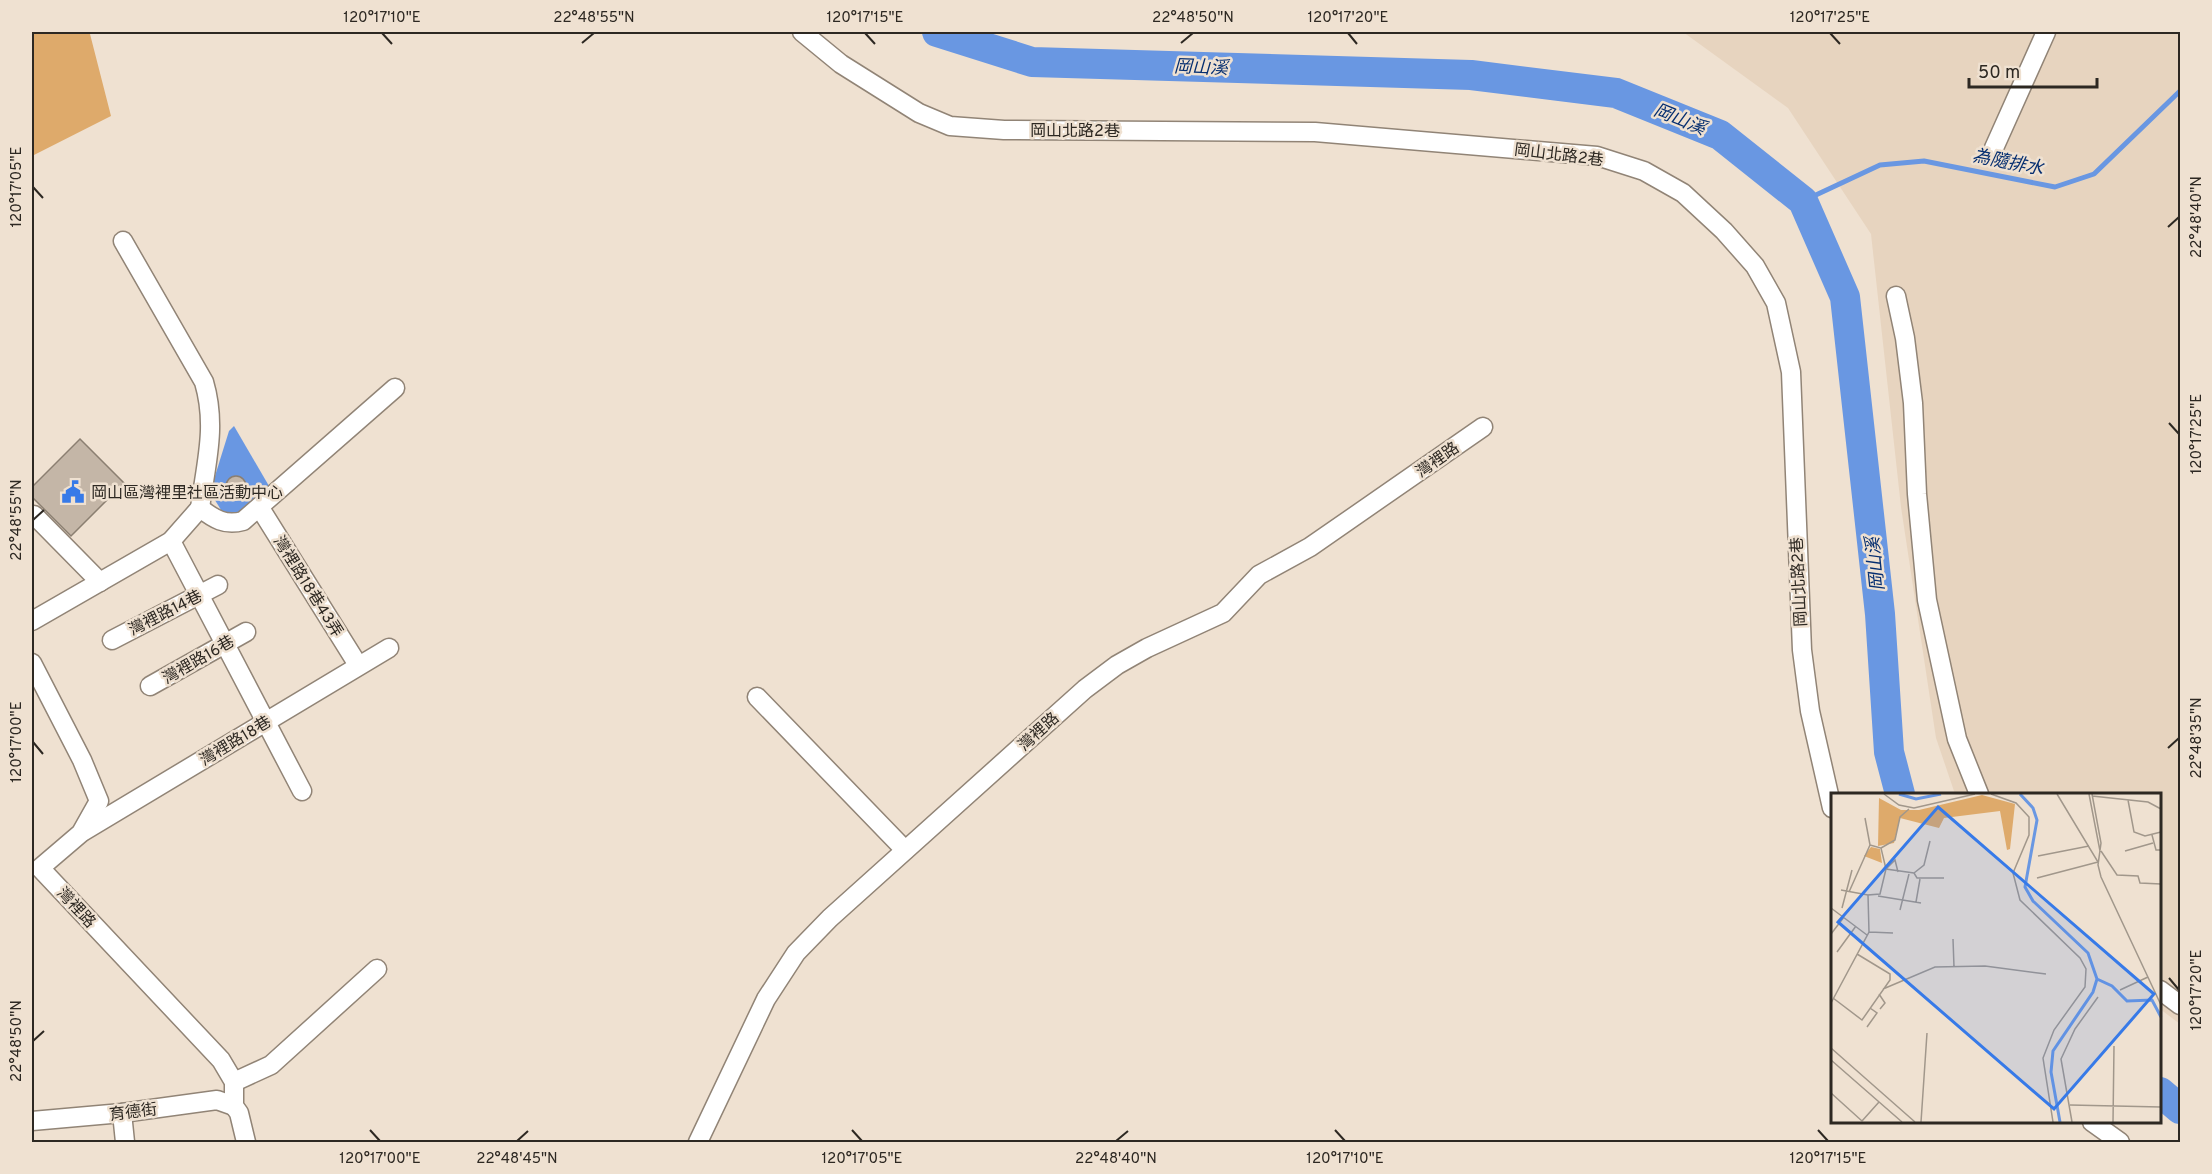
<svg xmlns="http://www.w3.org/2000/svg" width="2212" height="1174" viewBox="0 0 2212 1174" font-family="Overpass,'Noto Sans TC',sans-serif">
<rect width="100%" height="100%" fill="#efe1d1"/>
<polygon fill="#e7d4bf" points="1683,32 2180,32 2180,1024 2160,1009 2160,794 1955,794 1936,738 1901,507 1871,234 1788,108"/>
<polygon fill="#deaa6b" points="32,32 93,32 90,34 111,116 32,156"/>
<polygon fill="#6997e2" points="234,426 269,486 268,495 234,521 226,518 210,492 229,431"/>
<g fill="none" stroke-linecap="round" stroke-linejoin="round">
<polyline stroke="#6997e2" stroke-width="5" points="1803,201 1880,165 1924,161 2055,187 2094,174 2180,91"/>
<g stroke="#6997e2" stroke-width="30">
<polyline points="937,32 1032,62 1471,75 1616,93 1720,135 1803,201 1845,297 1880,614 1889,752 1900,794"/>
<polyline points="2160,1092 2180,1109"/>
</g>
</g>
<g fill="#c4b6a7" stroke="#8b7f71" stroke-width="1.5">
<polygon points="80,439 124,483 71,536 32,497 32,487"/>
<circle cx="236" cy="486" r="10"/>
</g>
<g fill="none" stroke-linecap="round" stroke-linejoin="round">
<g stroke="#918476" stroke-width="21">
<g id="minor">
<polyline points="802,32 841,64 919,113 950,126 1004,130 1315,132 1597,156 1644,171 1683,193 1724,231 1755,266 1776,303 1791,372 1802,650 1810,711 1832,808"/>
<polyline points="1994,148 2046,32"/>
<path d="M 123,241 L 204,382 C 217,426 206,463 200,508"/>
<polyline points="1896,296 1905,338 1913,403 1917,494 1927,600 1957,739 1979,794"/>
<path d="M 200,508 C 214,519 225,526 243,521 L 395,388"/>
<polyline points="260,508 358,665"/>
<polyline points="32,517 34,515 100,582"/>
<polyline points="171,541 302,791"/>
<polyline points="32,621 171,541 200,508"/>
<polyline points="112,640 218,585"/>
<polyline points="32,663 82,760 99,801 81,833 40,868 221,1060 234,1082 234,1106 239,1113 246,1142"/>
<polyline points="150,686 246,632"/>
<polyline points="757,697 905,850"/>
<polyline points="84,831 389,648"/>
<polyline points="2160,990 2180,1005"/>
<polyline points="234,1082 271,1065 377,969"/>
<polyline points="122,1113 125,1142"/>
<polyline points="32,1121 122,1113 217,1100 234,1106"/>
<polyline points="2092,1122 2120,1142"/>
<polyline points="698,1142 766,999 796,953 830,918 1085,689 1117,665 1147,648 1223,613 1259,575 1310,547 1483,427"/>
</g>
</g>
<polyline stroke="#93897e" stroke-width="3" stroke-dasharray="4.5 3" stroke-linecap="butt" points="220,498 228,492"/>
<use href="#minor" stroke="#fff" stroke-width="18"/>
</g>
<path fill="none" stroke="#2d2822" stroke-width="2" d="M 382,33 L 392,44M 865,33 L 875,44M 1348,33 L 1357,44M 1830,33 L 1840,44M 582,43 L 594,33M 1181,43 L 1193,33M 33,187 L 43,198M 2168,227 L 2179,217M 2169,423 L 2179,434M 33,520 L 44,510M 33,742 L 43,754M 2168,748 L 2179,738M 2169,978 L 2179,990M 33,1041 L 44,1031M 370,1130 L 380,1141M 852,1130 L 862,1141M 1335,1130 L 1345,1141M 1818,1130 L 1828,1141M 517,1141 L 528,1131M 1116,1141 L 1128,1131"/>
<defs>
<g id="civic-bare" transform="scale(1.8)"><path d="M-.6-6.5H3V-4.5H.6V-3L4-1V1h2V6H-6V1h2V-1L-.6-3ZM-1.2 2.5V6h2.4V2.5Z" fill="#377ae8" stroke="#efe1d1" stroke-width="2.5" paint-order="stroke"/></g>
</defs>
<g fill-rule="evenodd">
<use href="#civic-bare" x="73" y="492"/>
</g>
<g text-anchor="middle" stroke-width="5" stroke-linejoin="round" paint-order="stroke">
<g font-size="16" fill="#2d2822" stroke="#efe1d1">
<text x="1075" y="136">岡山北路2巷</text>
<text transform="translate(1559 154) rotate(7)" y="6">岡山北路2巷</text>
<text transform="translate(1437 459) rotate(-35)" y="6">灣裡路</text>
<text transform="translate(1798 582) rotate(-93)" y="6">岡山北路2巷</text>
<text transform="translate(309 586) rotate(58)" y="6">灣裡路18巷43弄</text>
<text transform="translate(165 612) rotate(-27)" y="6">灣裡路14巷</text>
<text transform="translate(198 659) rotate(-30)" y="6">灣裡路16巷</text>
<text transform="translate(1038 731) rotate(-42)" y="6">灣裡路</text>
<text transform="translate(235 740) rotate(-31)" y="6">灣裡路18巷</text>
<text transform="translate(77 907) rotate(47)" y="6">灣裡路</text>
<text transform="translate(133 1111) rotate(-7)" y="6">育德街</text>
</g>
<g font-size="16" fill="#2d2822" stroke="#efe1d1" text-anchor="start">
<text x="91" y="498">岡山區灣裡里社區活動中心</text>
</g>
<g font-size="18" font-style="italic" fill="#052e70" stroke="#efe1d1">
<text transform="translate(1201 67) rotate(2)" y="6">岡山溪</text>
<text transform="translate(1680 119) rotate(22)" y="6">岡山溪</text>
<text transform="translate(2008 162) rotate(11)" y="6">為隨排水</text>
<text transform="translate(1875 564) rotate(-96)" y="6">岡山溪</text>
</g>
</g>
<g transform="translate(1831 793)">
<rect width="330" height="330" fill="#efe1d1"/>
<path d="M 151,2 L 184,11 L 179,56 L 176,57 L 169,18 L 113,25 L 108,35 L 69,25 L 63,50 L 47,53 L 48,5 L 70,17 L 88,17 ZM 40,54 L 49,56 L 51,70 L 33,63 Z" fill="#deaa6b"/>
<path fill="none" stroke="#6997e2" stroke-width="3" d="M 68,1 L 85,6 L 110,1M 189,1 L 202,15 L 206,27 L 194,94 L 202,108 L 257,160 L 266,186 L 262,199 L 222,258 L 220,279 L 229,329M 266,186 L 281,193 L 296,208 L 321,207 L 330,224"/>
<path fill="none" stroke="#a1978b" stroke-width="1.5" d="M 53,1 L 68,12 L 83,15 L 144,1M 160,1 L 185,10 L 198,24 L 198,42 L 182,80 L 189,107 L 249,165 L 255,176 L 254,194 L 223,237 L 212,265 L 222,329M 258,1 L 269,58M 261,1 L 270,50 L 267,72 L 270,84 L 330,212M 261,3 L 317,9 L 330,16M 297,7 L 303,39 L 314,43 L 330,39M 34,25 L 39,52M 321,42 L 325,57 L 330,57M 39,52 L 50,55 L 55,76 L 83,80M 50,55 L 64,47 L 69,24 L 78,16M 270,58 L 286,82 L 307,83 L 309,90 L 330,91M 294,58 L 322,50M 207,63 L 258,53M 83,80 L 93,72 L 99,48M 83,80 L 86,85 L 113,85M 206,85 L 267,69 L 226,1M 10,97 L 37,102M 18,99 L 39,52M 47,103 L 90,110M 85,109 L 89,86M 0,115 L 36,142M 11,115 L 21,77M 69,117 L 78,81M 38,139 L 62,140M 0,141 L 13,124M 122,146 L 123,174M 6,159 L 25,133M 52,196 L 104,174 L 154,173 L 215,181M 289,197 L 317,184M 48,201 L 54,210 L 49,216M 2,205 L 31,227 L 59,187 L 59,181 L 26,161M 0,210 L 38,139 L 37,102 L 49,101 L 55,76 L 64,67 L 67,79M 36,234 L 46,220 L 39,215M 0,255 L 84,329M 0,267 L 71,329M 0,300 L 31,328M 239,312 L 330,314M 31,328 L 48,309M 90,329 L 96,240M 241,329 L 230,266 L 244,236 L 267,204M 282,329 L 283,253"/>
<path fill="#377ae8" fill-opacity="0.15" stroke="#377ae8" stroke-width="3" d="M 107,14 L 323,201 L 223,316 L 7,129 Z"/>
<rect width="330" height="330" fill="none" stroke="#2d2822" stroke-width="3"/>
</g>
<rect width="2212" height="1174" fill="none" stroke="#efe1d1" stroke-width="66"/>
<path d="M1969 78v9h128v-9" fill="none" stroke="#2d2822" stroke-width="3"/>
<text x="1978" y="78" font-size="18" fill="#2d2822" stroke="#efe1d1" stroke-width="4.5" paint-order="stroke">50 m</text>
<rect x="33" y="33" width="2146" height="1108" fill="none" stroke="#2d2822" stroke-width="2"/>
<g font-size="15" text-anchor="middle" fill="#2d2822">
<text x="382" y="22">120°17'10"E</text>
<text x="594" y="22">22°48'55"N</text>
<text x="865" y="22">120°17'15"E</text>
<text x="1193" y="22">22°48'50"N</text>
<text x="1348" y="22">120°17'20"E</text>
<text x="1830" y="22">120°17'25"E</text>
<text transform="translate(16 187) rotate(-90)" y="5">120°17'05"E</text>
<text transform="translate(2196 217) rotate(-90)" y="5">22°48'40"N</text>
<text transform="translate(2196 434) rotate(-90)" y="5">120°17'25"E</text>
<text transform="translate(16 520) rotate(-90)" y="5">22°48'55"N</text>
<text transform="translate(2196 738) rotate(-90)" y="5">22°48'35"N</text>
<text transform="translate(16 742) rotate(-90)" y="5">120°17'00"E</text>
<text transform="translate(2196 990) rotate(-90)" y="5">120°17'20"E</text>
<text transform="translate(16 1041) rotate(-90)" y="5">22°48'50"N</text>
<text x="380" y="1163">120°17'00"E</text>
<text x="517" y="1163">22°48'45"N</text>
<text x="862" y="1163">120°17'05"E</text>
<text x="1116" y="1163">22°48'40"N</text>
<text x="1345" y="1163">120°17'10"E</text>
<text x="1828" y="1163">120°17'15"E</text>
</g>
</svg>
